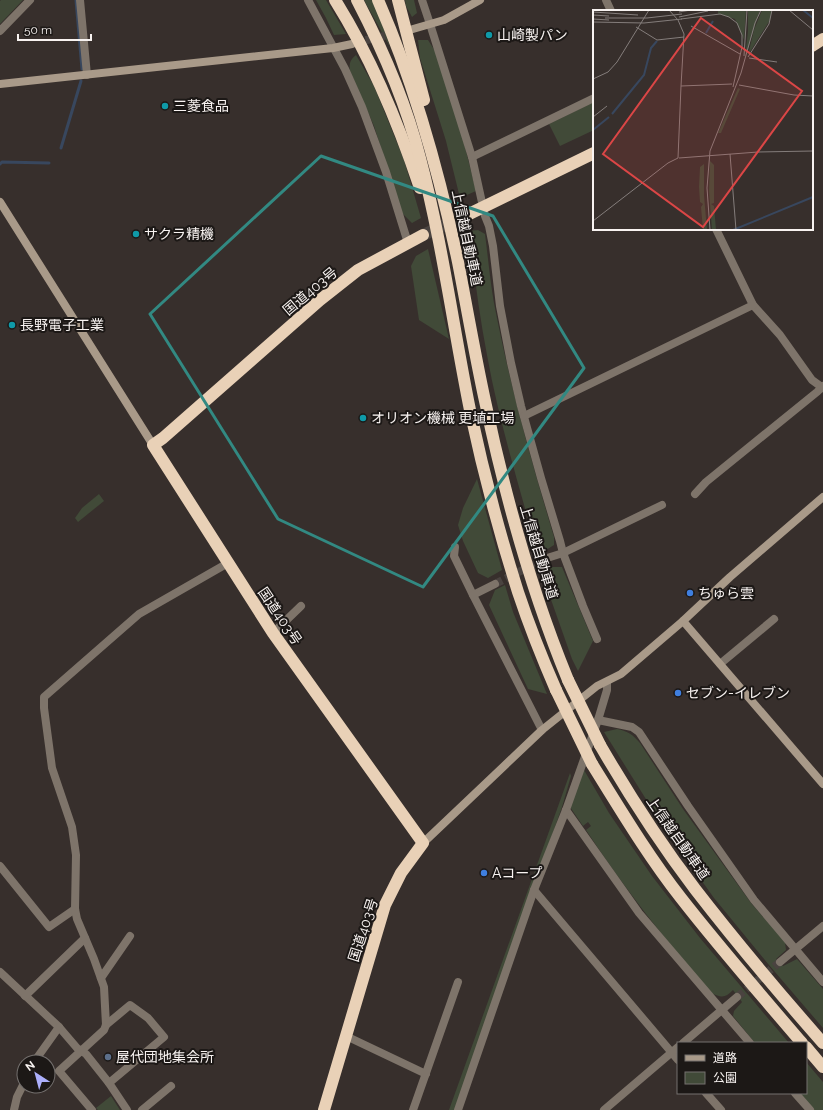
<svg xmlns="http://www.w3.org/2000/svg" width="823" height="1110" viewBox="0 0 823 1110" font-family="Raleway,'Noto Sans JP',sans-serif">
<rect width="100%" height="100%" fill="#372f2c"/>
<g fill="#414a38">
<polygon points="1,0 23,0 0,24 0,1"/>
<polygon points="316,0 326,0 346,34 334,35 326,18"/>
<polygon points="364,0 372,0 380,17 390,47"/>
<polygon points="405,0 414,0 417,13 412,17 406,6"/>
<polygon points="418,40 428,40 435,51 462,135 476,191 460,198 446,141 420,58"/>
<path d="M 356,55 L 374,86 L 404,160 L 421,218 L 412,223 L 402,213 L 374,126 L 350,71 C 349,63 350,60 356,55 Z"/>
<polygon points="594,102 594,130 560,146 549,124"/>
<path d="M 478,230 L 485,234 C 488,257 490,280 494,303 C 509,382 531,460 554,537 L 554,545 L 538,555 C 520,489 499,422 487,355 C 479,314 474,272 469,231 Z"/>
<polygon points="428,249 449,339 419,320 411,266 416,256"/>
<polygon points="477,479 502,570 488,578 478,573 463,541 458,525 463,508"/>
<polygon points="99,494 104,501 78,522 75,518 82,508"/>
<polygon points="550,567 562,567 593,641 578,671 572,659 543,577 545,572"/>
<polygon points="505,585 513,612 547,694 528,689 489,605 495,590"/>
<path d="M 617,729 C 628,731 633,735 640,743 L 683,809 L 751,903 L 785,942 L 786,950 L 776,959 L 783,966 L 797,959 L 823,989 L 823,1028 L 769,965 L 714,898 L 664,828 L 604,732 Z"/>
<path d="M 584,770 L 609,813 L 652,876 L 700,938 L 789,1043 L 755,1043 L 733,1016 L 734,1011 L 742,1002 L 733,990 C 725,998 722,998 711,993 C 666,941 624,888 586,830 L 591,826 L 588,822 L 583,826 L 570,807 Z"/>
<polygon points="570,773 571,776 562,807 455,1110 449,1110"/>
<polygon points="806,1062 823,1082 823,1110 814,1110 799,1093 806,1093"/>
<polygon points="111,1096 120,1110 98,1110 96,1108"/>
</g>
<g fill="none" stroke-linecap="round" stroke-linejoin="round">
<g stroke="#38475e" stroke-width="3">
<polyline points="76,0 82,69"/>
<polyline points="61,148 81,81"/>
<polyline points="0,164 2,162 49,163"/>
</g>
<g stroke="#4a4340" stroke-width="8" stroke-dasharray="8 4" stroke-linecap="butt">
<polyline points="495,584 544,559"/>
<polyline points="737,997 780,962"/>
</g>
<polyline stroke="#4a4340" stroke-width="8" stroke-dasharray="8 4" stroke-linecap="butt" points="354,43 409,30"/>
<polyline stroke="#4a4340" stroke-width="12" stroke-dasharray="12 6" stroke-linecap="butt" points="423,235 465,216"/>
<g stroke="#7e746a" stroke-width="8">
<polyline points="80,0 87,75"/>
<polyline points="308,0 345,69 362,107 386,172 408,243"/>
<polyline points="422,0 430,24 472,157 485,216 489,226 493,246 500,306 511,363 521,406 541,478 560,541 563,553 544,559"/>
<polyline points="606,0 611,11"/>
<polyline points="0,31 30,0"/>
<polyline points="472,157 594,98"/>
<polyline points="716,229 753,305 780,335 812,380 823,388"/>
<polyline points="524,416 753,305"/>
<polyline points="695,494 706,482 817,392 823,386"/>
<polyline points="455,547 454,556 473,595"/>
<polyline points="495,584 473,595 542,730"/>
<polyline points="273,633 301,606"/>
<polyline points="597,639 583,606 563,553 662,505"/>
<polyline points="720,664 774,619"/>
<polyline points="598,720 632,727 639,732 688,806 754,900 823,982"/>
<polyline points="566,810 639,913 750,1043"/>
<polyline points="0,866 49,927 75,909"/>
<polyline points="534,890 678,1060"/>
<polyline points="780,962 823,926"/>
<polyline points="0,972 59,1027 77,1048 86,1054 109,1083 127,1110"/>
<polyline points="101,978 130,936"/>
<polyline points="25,996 85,938"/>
<polyline points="106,1025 130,1005 148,1018 164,1037 109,1083"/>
<polyline points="346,1036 426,1074"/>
<polyline points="683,1043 737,997"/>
<polyline points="34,1062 59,1027"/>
<polyline points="706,1093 721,1110"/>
<polyline points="795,1093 810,1110"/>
<polyline points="14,1110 17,1097 24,1083"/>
<polyline points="92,1110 59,1071 104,1030 106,1025 104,987 94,959 77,919 75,909 76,855 72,827 52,768 44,708 44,697 139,614 228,563"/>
<polyline points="142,1110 171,1086"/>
<polyline points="413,1110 458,982"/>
<polyline points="458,1110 534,890 566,810 598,720 607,690 607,682"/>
<polyline points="604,1110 678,1047"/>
</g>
<g stroke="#a99a89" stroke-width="8">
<polyline points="413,29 444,20 480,0"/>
<polyline points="0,84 333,48 352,44"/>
<polyline points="0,202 153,445"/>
<polyline points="683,621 823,784"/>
<polyline points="423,843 542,730 597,686 621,674 683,621 730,577 823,497"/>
</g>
<g stroke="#e9d1b7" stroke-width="12">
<path d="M 335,0 C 372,59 398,122 420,188"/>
<path d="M 357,0 C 383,50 406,103 420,158 C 442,241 453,326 470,410 C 483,471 499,532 518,592 C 529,625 542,658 556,690"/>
<path d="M 378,0 C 415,84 439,172 458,262 C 467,308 475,355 485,401 C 505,496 531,590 568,680"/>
<polyline points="398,0 424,100"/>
<polyline points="812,46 823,39"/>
<polyline points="465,216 594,153"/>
<path d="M 600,745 C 629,795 660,843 695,889 C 736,942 779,993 823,1043"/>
<path d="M 592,764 C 620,809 648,856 681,898 C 720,948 761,995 802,1043"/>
<polyline points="806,1047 823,1067"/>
<polyline points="324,1110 385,905 401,873 423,843 273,633 153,445 163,438 320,300 358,270 423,235"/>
</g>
<g stroke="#e9d1b7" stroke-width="12">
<polyline points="568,680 600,745"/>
<polyline points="556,690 592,764"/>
</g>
</g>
<path fill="none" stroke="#328982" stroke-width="3" stroke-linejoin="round" d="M 321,156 L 493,216 L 584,368 L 423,587 L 278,519 L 150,314 Z"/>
<g fill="#0f9aa8" stroke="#1c1816" stroke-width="1.5">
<circle cx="489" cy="35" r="4"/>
<circle cx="165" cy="106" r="4"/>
<circle cx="136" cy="234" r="4"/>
<circle cx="12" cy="325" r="4"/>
<circle cx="363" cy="418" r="4"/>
</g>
<g fill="#3f7fe0" stroke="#1c1816" stroke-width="1.5">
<circle cx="690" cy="593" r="4"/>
<circle cx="678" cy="693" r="4"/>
<circle cx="484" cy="873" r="4"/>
</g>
<circle fill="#5c6f8a" stroke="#1c1816" stroke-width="1.5" cx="108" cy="1057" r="4"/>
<g text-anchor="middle" stroke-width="4" stroke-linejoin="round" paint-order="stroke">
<g font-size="14" fill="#f8f3f1" stroke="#1c1816" text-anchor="start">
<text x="497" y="40">山崎製パン</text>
<text x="173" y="111">三菱食品</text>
<text x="144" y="239">サクラ精機</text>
<text x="20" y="330">長野電子工業</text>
<text x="371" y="423">オリオン機械 更埴工場</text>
<text x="698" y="598">ちゅら雲</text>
<text x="686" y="698">セブン-イレブン</text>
<text x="492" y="878">Aコープ</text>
<text x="116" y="1062">屋代団地集会所</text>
</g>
<g font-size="14" fill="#f8f3f1" stroke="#1c1816">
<text transform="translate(467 238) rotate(78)" y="5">上信越自動車道</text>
<text transform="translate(310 291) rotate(-40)" y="5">国道403号</text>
<text transform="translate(539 552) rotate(73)" y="5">上信越自動車道</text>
<text transform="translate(280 616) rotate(56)" y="5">国道403号</text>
<text transform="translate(678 838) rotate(55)" y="5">上信越自動車道</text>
<text transform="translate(363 930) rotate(-72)" y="5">国道403号</text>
</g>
</g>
<g transform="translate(593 10)">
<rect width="220" height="220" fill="#372f2c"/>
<path d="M 153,0 L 151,30 L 142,9 L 125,4 L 125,1 ZM 155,0 L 167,0 L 152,48 L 155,21 ZM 169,0 L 179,0 L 177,10 L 155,45 L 161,20 ZM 145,78 L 147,79 L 128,123 L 125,123 ZM 117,151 L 121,155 L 121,193 L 118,194 L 121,196 L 123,220 L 119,220 L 116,181 ZM 111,154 L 111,185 L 114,220 L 110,220 L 108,197 L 110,194 L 107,192 L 106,177 L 107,157 Z" fill="#414a38"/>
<path fill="none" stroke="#38475e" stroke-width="2" d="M 210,0 L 220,8M 113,23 L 120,11M 19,104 L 51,65 L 58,38 L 64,31M 0,120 L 16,107M 140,220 L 220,187"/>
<path fill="none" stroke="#847d7b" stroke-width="1" d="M 76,0 L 85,10 L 91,24 L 88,76M 196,0 L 220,20M 0,2 L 45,5M 86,2 L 98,0M 0,5 L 16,6M 86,7 L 115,1M 12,8 L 54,8 L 89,4M 0,9 L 16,10M 88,9 L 127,4 L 136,7 L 144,13 L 149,25 L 149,37 L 140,77M 0,12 L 51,13 L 89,9M 98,16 L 147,44M 43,17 L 64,30 L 91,27M 151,46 L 154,0M 155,47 L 176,14 L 179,0M 156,48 L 184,52M 0,69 L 15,62 L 24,52 L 56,0M 146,75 L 201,85 L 220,86M 0,107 L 14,96M 137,144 L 143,220M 86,148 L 165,142 L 220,141M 0,211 L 75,153 L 85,148 L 88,76 L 139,74M 117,220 L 114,178 L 117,141 L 148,63 L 162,13 L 168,0"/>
<path fill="#db4646" fill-opacity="0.15" stroke="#db4646" stroke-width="2" d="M 108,8 L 209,81 L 110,217 L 10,144 Z"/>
<rect width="220" height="220" fill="none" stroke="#f8f3f1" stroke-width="2"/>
</g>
<rect x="677" y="1042" width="130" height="52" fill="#1c1816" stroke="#74706e"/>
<rect x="685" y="1055" width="20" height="6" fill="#a99a89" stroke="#74706e"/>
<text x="713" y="1062" font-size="12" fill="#f8f3f1">道路</text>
<rect x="685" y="1072" width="20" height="12" fill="#414a38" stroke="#74706e"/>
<text x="713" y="1082" font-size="12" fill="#f8f3f1">公園</text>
<g transform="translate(36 1074) rotate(324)"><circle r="19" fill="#1c1816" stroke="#74706e"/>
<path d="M0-3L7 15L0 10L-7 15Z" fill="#acaffb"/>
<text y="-6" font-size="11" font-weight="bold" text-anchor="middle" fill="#f8f3f1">N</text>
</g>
<path d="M18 34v6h73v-6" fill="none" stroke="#f8f3f1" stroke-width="2"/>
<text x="24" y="34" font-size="12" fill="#f8f3f1" stroke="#1c1816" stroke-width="3" paint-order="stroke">50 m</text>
</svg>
